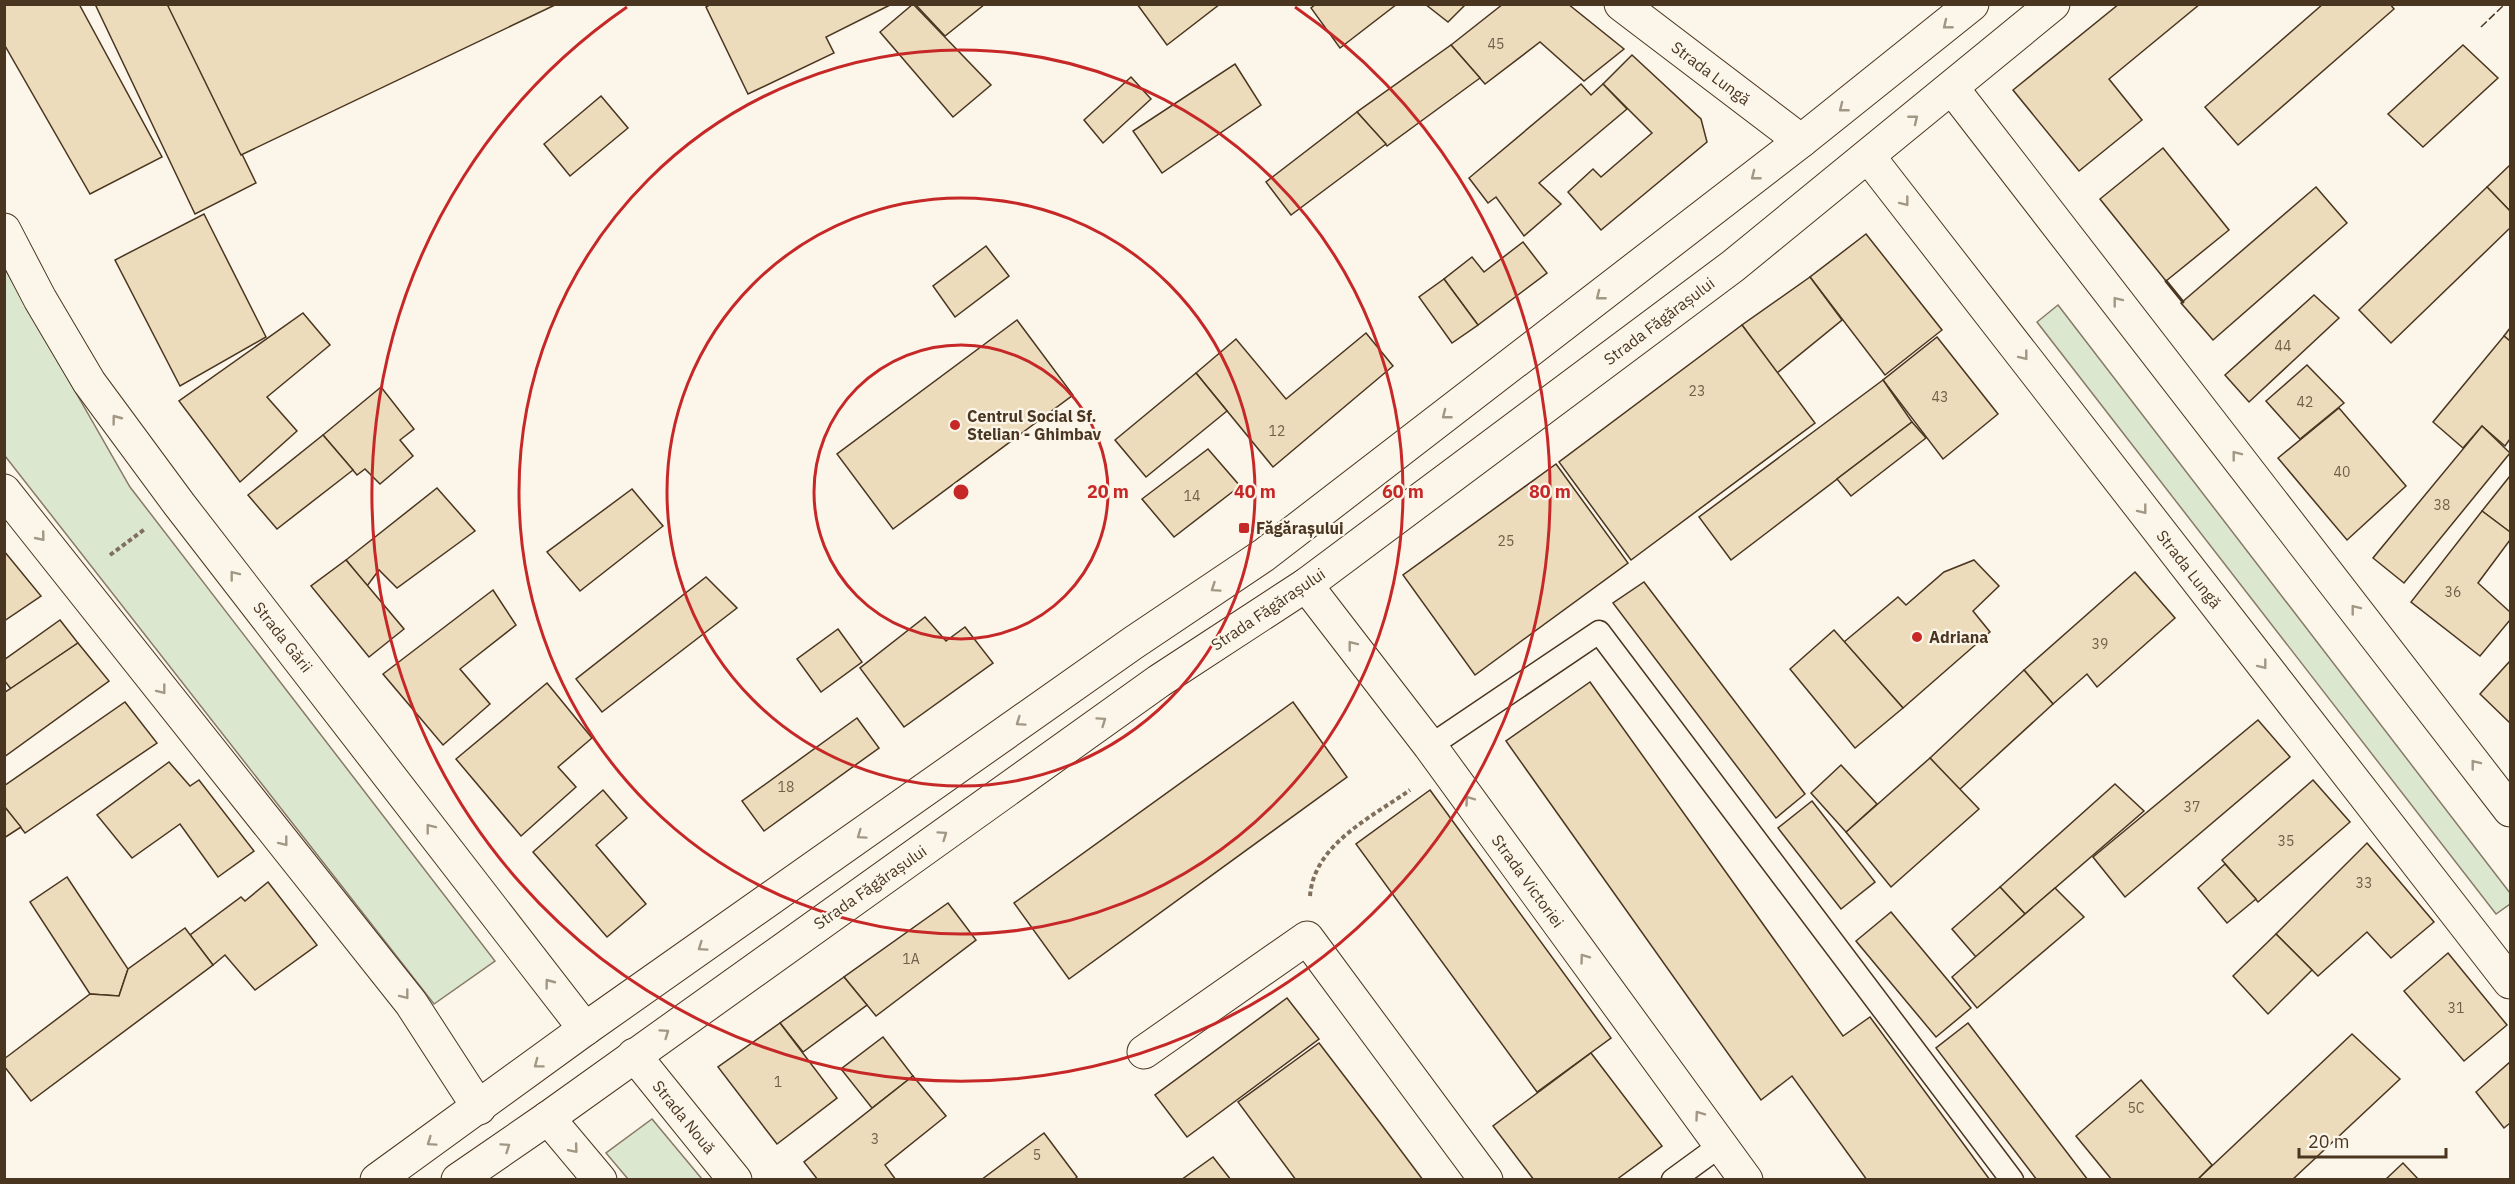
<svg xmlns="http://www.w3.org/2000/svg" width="2515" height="1184" viewBox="0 0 2515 1184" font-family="'IBM Plex Sans',sans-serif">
<rect width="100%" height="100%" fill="#fbf6e9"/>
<g fill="#dce7d0" stroke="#887966" stroke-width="1.5">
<polygon points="4,267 130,487 495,961 434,1004 5,456"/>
<polygon points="2058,305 2510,893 2510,904 2496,914 2037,322"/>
<polygon points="652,1119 702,1179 628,1179 606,1153"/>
</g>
<g fill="#ecdcbc" stroke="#4a3520" stroke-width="1.5">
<polygon points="4,4 79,4 162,157 90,194 4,44"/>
<polygon points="95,4 169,4 256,183 195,214"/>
<polygon points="167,4 557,4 241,155"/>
<polygon points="711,4 892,4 826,37 834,53 748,94 706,7"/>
<polygon points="913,4 991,85 953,117 880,32"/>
<polygon points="915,4 985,4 945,36"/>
<polygon points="1137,4 1220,4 1167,45"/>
<polygon points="1316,4 1397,4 1340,48 1311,8"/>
<polygon points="1425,4 1466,4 1448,22"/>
<polygon points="1503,4 1568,4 1624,49 1584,81 1540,42 1485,84 1451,45"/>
<polygon points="2119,4 2200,4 2109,79 2142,120 2079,171 2013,90"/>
<polygon points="2323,4 2390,4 2394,9 2238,145 2205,107"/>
<polygon points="1451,45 1480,78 1387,146 1357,112"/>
<polygon points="2463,45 2498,78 2423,147 2388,114"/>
<polygon points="1632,55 1701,119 1707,142 1601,230 1568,192 1593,169 1601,177 1652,133 1603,84"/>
<polygon points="1235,64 1261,105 1162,173 1133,131"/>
<polygon points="1131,77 1151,99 1103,143 1084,120"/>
<polygon points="1581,84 1591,95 1603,84 1627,109 1539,183 1561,204 1524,236 1496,197 1488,203 1469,178"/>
<polygon points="601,96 628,128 570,176 544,144"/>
<polygon points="1357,112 1386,144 1291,215 1266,182"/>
<polygon points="2163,148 2229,230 2166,281 2100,199"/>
<polygon points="2510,165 2510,211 2487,187"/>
<polygon points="2316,187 2347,223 2213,340 2181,303"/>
<polygon points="2487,187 2510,211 2510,228 2391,343 2359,310"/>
<polygon points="204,214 266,337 180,386 115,260"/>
<polygon points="1866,234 1942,330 1885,375 1810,277"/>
<polygon points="1523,242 1547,273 1478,325 1444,279 1472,257 1484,272"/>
<polygon points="986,246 1009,276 955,317 933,286"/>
<polygon points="1810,277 1842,320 1777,373 1742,325"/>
<polygon points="1444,279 1478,325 1452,343 1419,297"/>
<polygon points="2314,295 2339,318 2249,402 2225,375"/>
<polygon points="303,313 330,345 267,397 297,431 240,482 179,401"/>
<polygon points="1017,320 1073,395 893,529 837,454"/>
<polygon points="1742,325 1815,423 1631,560 1559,462"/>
<polygon points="2510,328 2510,341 2504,336"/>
<polygon points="1366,333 1393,366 1273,467 1196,373 1236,339 1286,399"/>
<polygon points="2504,336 2510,341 2510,439 2505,446 2482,426 2463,448 2433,422"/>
<polygon points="1937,337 1998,414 1943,459 1883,380"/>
<polygon points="2307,365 2344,403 2300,439 2266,401"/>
<polygon points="1196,373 1227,411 1146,477 1115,440"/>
<polygon points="1883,380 1912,422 1731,560 1699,517"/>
<polygon points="381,387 414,429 400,440 413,456 380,484 365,469 357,475 323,435"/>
<polygon points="2339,408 2406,486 2347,540 2278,458"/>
<polygon points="1912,422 1926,438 1851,496 1837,479"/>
<polygon points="2482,426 2510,453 2404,583 2373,558"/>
<polygon points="323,435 353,470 277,529 248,495"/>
<polygon points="1208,449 1240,486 1174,537 1142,499"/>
<polygon points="1556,464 1628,563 1475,675 1403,575"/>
<polygon points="2510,476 2510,532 2482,511"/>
<polygon points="437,488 475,531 397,588 379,570 367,586 346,560"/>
<polygon points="632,489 663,526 580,591 547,552"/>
<polygon points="2482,511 2510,532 2510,540 2478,583 2510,612 2510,620 2480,656 2411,602"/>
<polygon points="4,551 41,596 4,621"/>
<polygon points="346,560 404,629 369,657 311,586"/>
<polygon points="1974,560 1999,586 1973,611 1990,632 1903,708 1844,642 1898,597 1906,605 1944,572"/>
<polygon points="2135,572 2175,618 2097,687 2087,674 2053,704 2024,670"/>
<polygon points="706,577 737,608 602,712 576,679"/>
<polygon points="1644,582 1805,794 1776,818 1613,603"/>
<polygon points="493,590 516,625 460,669 490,704 443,745 383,674"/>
<polygon points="925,617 946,641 965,627 993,663 904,727 860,668"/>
<polygon points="60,620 78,643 11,689 4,680 4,660"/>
<polygon points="838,629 862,662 821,692 797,659"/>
<polygon points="1834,630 1903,708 1855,748 1790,669"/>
<polygon points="78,643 109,681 4,757 4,693"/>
<polygon points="2510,661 2510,723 2480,694"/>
<polygon points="2024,670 2053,704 1959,790 1930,758"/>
<polygon points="1590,682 1843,1036 1870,1017 1990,1180 1867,1180 1792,1076 1761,1100 1506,741"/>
<polygon points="547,683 592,738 558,767 576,787 521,836 456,759"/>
<polygon points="125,702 157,743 25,833 4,806 4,786"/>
<polygon points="1293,702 1347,777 1069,979 1014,903"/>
<polygon points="857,718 879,748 764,831 742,801"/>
<polygon points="2258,720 2290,757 2125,897 2093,857"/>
<polygon points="1930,758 1979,809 1891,887 1846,832"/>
<polygon points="169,762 190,786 199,780 254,851 218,877 180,824 132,858 97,815"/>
<polygon points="1841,765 1877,804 1846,832 1811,793"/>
<polygon points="2313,780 2350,822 2258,902 2222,860"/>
<polygon points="2115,784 2144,811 2025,914 2000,887"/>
<polygon points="603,790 627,818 596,845 646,904 607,937 533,852"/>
<polygon points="1430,790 1611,1038 1537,1092 1356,844"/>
<polygon points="1812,801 1875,882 1841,909 1778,828"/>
<polygon points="4,806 21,827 4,838"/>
<polygon points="2367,843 2434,922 2391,958 2367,932 2318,976 2276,934"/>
<polygon points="2225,864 2256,899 2227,923 2198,888"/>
<polygon points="67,877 128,969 119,996 90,994 30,902"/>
<polygon points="268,882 317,945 255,990 225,955 213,965 190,935 241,897 245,901"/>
<polygon points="2000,887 2025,914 1976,957 1952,929"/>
<polygon points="2055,888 2084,917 1977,1008 1952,977"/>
<polygon points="948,903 976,940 876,1016 844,977"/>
<polygon points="1891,912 1971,1008 1936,1037 1856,941"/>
<polygon points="185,928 213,965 31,1101 4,1066 4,1059 90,994 119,996 128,969"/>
<polygon points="2276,934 2312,970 2268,1014 2233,976"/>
<polygon points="2448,953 2507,1025 2464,1061 2404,991"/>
<polygon points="844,977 867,1005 803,1052 780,1023"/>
<polygon points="1287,998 1319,1039 1187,1137 1155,1095"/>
<polygon points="780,1023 837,1098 777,1144 718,1067"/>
<polygon points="1968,1023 2088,1180 2037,1180 1936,1048"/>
<polygon points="2352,1034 2400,1079 2292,1180 2197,1180"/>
<polygon points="883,1037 913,1076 872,1108 841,1069"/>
<polygon points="1319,1043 1381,1124 1423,1180 1296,1180 1238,1102"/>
<polygon points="1591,1053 1662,1146 1616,1180 1534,1180 1493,1126"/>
<polygon points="2510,1062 2510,1123 2504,1128 2476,1092"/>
<polygon points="913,1076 946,1116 885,1165 896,1180 818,1180 804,1162"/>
<polygon points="2141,1080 2212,1165 2197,1180 2112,1180 2076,1136"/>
<polygon points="1044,1133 1077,1177 1074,1180 981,1180"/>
<polygon points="1213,1157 1231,1180 1181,1180"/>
<polygon points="2403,1163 2419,1180 2385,1180"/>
</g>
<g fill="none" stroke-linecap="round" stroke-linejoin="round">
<g stroke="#4a3520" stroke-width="25">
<g id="service">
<polyline points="1430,746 1599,632 2012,1180"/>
<polyline points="1673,1180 1721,1145"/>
</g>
</g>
<g stroke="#4a3520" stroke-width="35">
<g id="minor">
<polyline points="1621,4 1801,141"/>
<polyline points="4,230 40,299 89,382 179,504 585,1029"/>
<polyline points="4,491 411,1003 479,1108"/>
<polyline points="1306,585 1430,746 1746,1180"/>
<polyline points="1144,1052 1307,938 1486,1180"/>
<polyline points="634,1055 735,1180"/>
<polyline points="548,1118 600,1180"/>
</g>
</g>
<g stroke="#4a3520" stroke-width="35">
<g id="tertiary">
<polyline points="1952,88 2510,810"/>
<polyline points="1868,156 2510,982"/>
</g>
</g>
<g stroke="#4a3520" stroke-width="35">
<g id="trunk">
<polyline points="377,1180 585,1029 1133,643 1264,555 1801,141 1972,4"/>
<polyline points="458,1180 548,1118 1159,681 1306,585 1733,266 2053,4"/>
</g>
</g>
<g stroke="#7f6f5c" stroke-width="4" stroke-dasharray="4.5 3" stroke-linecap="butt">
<polyline points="110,555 145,529"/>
<path d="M 1310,896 C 1314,844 1372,817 1410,790"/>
</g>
<use href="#service" stroke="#fbf6e9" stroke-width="22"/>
<use href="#minor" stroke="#fbf6e9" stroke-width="33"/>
<use href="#tertiary" stroke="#fbf6e9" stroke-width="33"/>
<use href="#trunk" stroke="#fbf6e9" stroke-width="33"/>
<polyline stroke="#4a3520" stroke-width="1.5" stroke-dasharray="8 3" stroke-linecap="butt" points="2481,27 2505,4"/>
<polyline stroke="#4a3520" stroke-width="3" points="2166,281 2183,302"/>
</g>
<defs><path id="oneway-chevron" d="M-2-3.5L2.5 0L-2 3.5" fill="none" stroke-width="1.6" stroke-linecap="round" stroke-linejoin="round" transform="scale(1.5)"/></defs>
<g stroke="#a29684">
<use href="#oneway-chevron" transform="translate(1947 25) rotate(141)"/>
<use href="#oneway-chevron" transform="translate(1843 108) rotate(142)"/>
<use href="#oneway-chevron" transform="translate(1914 119) rotate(-39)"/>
<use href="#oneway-chevron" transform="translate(1755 176) rotate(142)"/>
<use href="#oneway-chevron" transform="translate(1905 202) rotate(52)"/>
<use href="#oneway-chevron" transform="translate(1600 296) rotate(142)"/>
<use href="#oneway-chevron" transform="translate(2117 301) rotate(-128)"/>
<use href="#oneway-chevron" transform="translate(2024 356) rotate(52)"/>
<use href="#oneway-chevron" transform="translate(1446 415) rotate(142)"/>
<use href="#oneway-chevron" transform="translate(116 419) rotate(-127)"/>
<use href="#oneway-chevron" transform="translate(2236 455) rotate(-128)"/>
<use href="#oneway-chevron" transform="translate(2143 510) rotate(52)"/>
<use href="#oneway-chevron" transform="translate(41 537) rotate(51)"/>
<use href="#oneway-chevron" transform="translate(234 575) rotate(-128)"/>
<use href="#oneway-chevron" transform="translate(1215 588) rotate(146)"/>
<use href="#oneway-chevron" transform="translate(2355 609) rotate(-128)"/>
<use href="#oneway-chevron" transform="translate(1352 645) rotate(-128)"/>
<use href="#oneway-chevron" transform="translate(2263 665) rotate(52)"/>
<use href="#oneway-chevron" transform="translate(162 690) rotate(52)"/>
<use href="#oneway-chevron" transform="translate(1102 721) rotate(-35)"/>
<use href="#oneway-chevron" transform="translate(1020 722) rotate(145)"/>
<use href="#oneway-chevron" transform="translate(2475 764) rotate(-128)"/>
<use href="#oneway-chevron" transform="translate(1469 800) rotate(-126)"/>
<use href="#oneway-chevron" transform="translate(430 828) rotate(-128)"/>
<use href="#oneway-chevron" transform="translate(861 835) rotate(145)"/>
<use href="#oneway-chevron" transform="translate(943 835) rotate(-35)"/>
<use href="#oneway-chevron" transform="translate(284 842) rotate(52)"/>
<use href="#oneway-chevron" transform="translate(702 947) rotate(145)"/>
<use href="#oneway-chevron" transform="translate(1584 958) rotate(-126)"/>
<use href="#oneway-chevron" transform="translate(549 983) rotate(-127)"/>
<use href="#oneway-chevron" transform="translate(405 995) rotate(52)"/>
<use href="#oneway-chevron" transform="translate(665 1033) rotate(-35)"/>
<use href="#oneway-chevron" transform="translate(538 1064) rotate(143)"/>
<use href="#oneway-chevron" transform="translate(1699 1115) rotate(-126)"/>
<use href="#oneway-chevron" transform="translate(431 1142) rotate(145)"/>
<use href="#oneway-chevron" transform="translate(506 1147) rotate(-34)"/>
<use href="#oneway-chevron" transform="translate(574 1149) rotate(50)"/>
</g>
<g fill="none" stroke="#c62828" stroke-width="3">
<circle cx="961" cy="492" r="147"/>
<circle cx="961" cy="492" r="294"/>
<circle cx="961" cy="492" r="442"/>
<path d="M1295 7A589 589 0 1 1 627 7"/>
</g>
<g fill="#c62828" stroke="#fbf6e9" stroke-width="2">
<circle cx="955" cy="425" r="6"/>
<rect x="1238" y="522" width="12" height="12" rx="3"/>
<circle cx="1917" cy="637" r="6"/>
</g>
<g text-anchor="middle" stroke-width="4.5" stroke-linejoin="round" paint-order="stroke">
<g font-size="14" fill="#725f47">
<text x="1496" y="49">45</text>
<text x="2283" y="351">44</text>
<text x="1697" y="396">23</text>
<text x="1940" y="402">43</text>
<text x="2305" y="407">42</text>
<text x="1277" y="436">12</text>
<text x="2342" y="477">40</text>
<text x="1192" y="501">14</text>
<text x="2442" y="510">38</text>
<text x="1506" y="546">25</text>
<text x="2453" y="597">36</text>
<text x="2100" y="649">39</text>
<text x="786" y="792">18</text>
<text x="2192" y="812">37</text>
<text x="2286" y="846">35</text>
<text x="2364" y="888">33</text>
<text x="911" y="964">1A</text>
<text x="2456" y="1013">31</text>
<text x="778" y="1087">1</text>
<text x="2136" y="1113">5C</text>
<text x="875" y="1144">3</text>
<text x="1037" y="1160">5</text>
</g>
<g font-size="16" fill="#4a3520" stroke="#fbf6e9">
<text transform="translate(1711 73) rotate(37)" y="6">Strada Lungă</text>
<text transform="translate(1659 321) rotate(-37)" y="6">Strada Făgărașului</text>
<text transform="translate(2189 569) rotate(52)" y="6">Strada Lungă</text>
<text transform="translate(1268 609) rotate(-34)" y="6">Strada Făgărașului</text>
<text transform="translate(283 637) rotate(52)" y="6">Strada Gării</text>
<text transform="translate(1528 881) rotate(54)" y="6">Strada Victoriei</text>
<text transform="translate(870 887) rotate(-35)" y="6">Strada Făgărașului</text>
<text transform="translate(684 1117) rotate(51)" y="6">Strada Nouă</text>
</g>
<g font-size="16" font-weight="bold" fill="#4a3520" stroke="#fbf6e9" text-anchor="start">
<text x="967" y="422">Centrul Social Sf.<tspan x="967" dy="18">Stelian - Ghimbav</tspan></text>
<text x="1256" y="534">Făgărașului</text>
<text x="1929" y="643">Adriana</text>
</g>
</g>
<circle cx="961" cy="492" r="9" fill="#c62828" stroke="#fbf6e9" stroke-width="3"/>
<g font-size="18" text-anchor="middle" font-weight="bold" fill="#c62828" stroke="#fbf6e9" stroke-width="4.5" stroke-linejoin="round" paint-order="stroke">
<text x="1108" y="498">20 m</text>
<text x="1255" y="498">40 m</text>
<text x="1403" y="498">60 m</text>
<text x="1550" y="498">80 m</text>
</g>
<rect width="2515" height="1184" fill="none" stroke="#4a3520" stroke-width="12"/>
<path d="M2299 1148v9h147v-9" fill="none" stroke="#4a3520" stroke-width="3"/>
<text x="2308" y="1148" font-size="18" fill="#4a3520" stroke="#fbf6e9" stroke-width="4.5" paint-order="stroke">20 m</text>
</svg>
